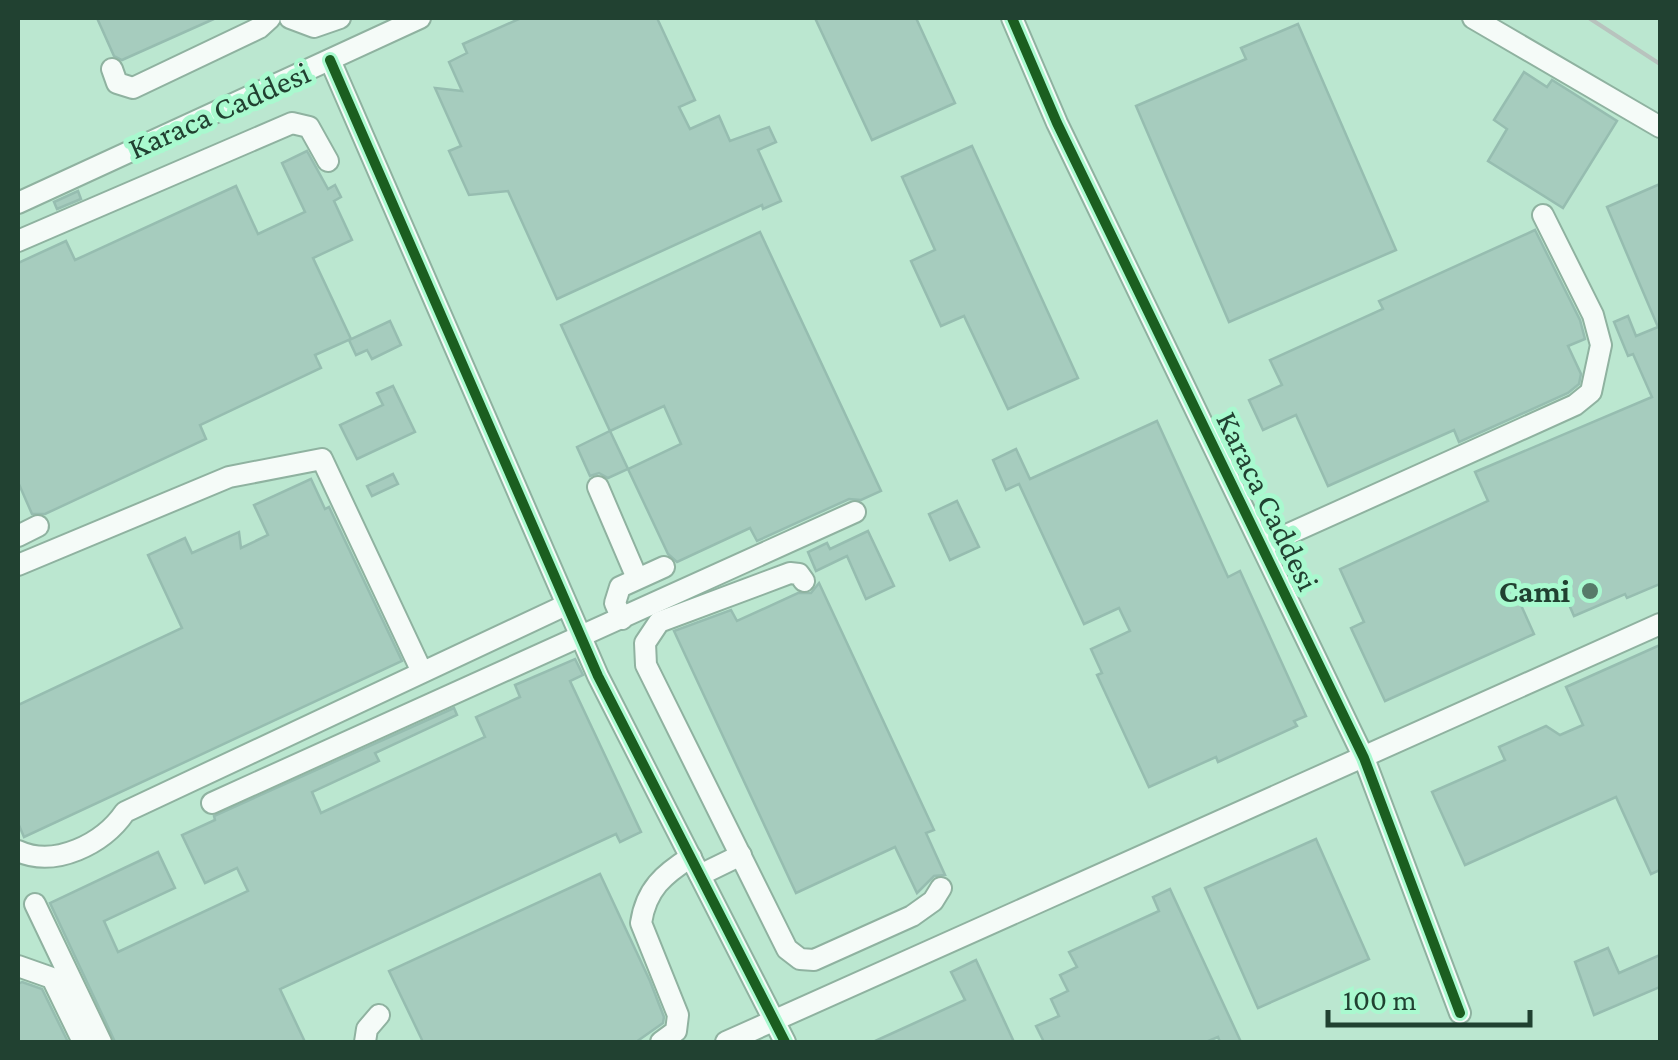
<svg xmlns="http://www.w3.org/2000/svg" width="1678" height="1060" viewBox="0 0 1678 1060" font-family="'Crimson Pro',serif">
<rect width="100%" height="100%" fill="#bbe7d0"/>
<g fill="#a6ccbe" stroke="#96bdb0" stroke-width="2.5">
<polygon points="97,18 216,18 122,60 114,56"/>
<polygon points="521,18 657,18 695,100 679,107 690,129 719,116 730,141 769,127 776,142 758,150 781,201 763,209 762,205 557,299 508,191 469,195 449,151 461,146 435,88 462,91 449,62 467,53 463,44"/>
<polygon points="815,18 916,18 955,103 872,140"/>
<polygon points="1298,24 1396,250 1229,322 1136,106 1246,59 1241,48"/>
<polygon points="1524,72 1547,87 1552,80 1617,121 1563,208 1488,161 1507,129 1494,120"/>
<polygon points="972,146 1078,378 1008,409 964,316 941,326 911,261 935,250 902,177"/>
<polygon points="307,151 328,189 335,185 341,197 334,201 352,240 313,258 351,339 315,355 321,368 200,425 206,439 45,514 32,514 18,482 18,263 66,241 75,260 236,186 258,234 305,212 282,163"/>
<polygon points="1660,184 1660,584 1627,598 1625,594 1574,616 1561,586 1520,603 1534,634 1385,701 1351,628 1364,622 1340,569 1488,501 1475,472 1652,397 1633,354 1628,356 1614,322 1628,316 1636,336 1658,327 1607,207"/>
<polygon points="78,191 81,199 57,209 54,202"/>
<polygon points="1535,230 1580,320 1585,339 1568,346 1581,374 1579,384 1568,393 1459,442 1454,430 1328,486 1296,415 1263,430 1249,400 1282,385 1270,360 1383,309 1379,301"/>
<polygon points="760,232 881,491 861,500 849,499 757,541 750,528 677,562 668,554 628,469 681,444 664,406 610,431 561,325"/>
<polygon points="390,321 401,345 372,359 367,350 356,355 349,340"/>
<polygon points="393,386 415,432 357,459 340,425 383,405 377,393"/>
<polygon points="1157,421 1228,577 1240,571 1306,716 1294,721 1297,726 1218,762 1216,757 1149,787 1097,675 1102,673 1091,649 1130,631 1119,608 1084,624 1019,484 1006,490 993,460 1016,449 1030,479"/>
<polygon points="610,431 628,469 608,478 599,473 590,476 577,447"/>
<polygon points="393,474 398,484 372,496 367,486"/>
<polygon points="311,479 325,509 329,507 402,661 24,837 18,823 18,705 182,628 148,555 185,538 192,553 239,532 241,548 268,535 254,505"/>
<polygon points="957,501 979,547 950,560 929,514"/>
<polygon points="868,531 894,586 866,599 847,556 816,571 808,552 827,543 830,549"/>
<polygon points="819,583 934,830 926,833 945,875 934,876 917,893 895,847 796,893 674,631 731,610 737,621 798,593 811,593"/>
<polygon points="1660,645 1660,870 1651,874 1616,797 1465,865 1432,792 1505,760 1499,747 1546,726 1560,735 1583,725 1566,687"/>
<polygon points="575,659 583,675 570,681 641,832 620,842 616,834 280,989 305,1042 115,1042 50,903 158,852 175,888 104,921 118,952 248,891 237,868 205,883 182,835 215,820 214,816 454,708 457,715 375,753 379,761 312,792 321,813 485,737 476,717 520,697 515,685"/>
<polygon points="1316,839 1369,959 1258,1008 1205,888"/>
<polygon points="600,874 650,981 664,1017 663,1023 636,1042 423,1042 389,971"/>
<polygon points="1170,889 1241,1042 1220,1042 1218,1037 1206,1042 1044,1042 1036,1026 1059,1016 1051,999 1068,991 1060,975 1077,967 1069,952 1159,911 1153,897"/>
<polygon points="1608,948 1619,973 1660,955 1660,987 1594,1015 1575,962"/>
<polygon points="976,960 1014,1042 873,1042 965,1000 951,972"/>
<polygon points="22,982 42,989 68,1042 18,1042 18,984"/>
</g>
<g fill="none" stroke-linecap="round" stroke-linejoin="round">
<g stroke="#8fb2a0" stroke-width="24">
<g id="minor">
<polyline points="290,18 314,27 340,18"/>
<polyline points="1012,18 1057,123 1364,758 1460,1013"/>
<polyline points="1473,18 1660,127"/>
<polyline points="330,60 598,676 785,1042"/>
<polyline points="112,69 117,83 133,88 259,28 270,18"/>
<polyline points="18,203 420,18"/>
<polyline points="18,241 292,123 309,127 328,161"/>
<polyline points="598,487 637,578"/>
<polyline points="18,536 38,526"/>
<polyline points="1262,546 1575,405 1591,392 1601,345 1593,315 1543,215"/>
<polyline points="18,565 229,477 322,459 422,672"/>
<polyline points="804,581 799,574 790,573 659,622 645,643 646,665 787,949 800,959 814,960 912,916 933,901 941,888"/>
<polyline points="622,619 615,603 620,587 664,567"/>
<polyline points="212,803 855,512"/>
<path d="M 18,851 C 55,868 103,844 125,812 L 566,605"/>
<polyline points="700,875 741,855"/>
<polyline points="35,904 101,1042"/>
<polyline points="18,966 52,978 83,1042"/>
<polyline points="365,1042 367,1029 379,1015"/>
<path d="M 661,1042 L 676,1031 L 678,1015 L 641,923 C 646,889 664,874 691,857"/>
<polyline points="726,1042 1660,624"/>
</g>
</g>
<use href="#minor" stroke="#f5fbf8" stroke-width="20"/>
<polyline stroke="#b8c3be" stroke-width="4" points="1589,18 1660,64"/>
<g stroke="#a9f9cf" stroke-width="16">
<g id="cycleway">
<polyline points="1012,18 1057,123 1364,758 1460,1013"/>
<polyline points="330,60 598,676 785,1042"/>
</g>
</g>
<use href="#cycleway" stroke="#1b5e20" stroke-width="10"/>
</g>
<circle fill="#577b69" stroke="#a9f9cf" stroke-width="4" cx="1590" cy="591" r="10"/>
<g text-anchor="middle" stroke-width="10" stroke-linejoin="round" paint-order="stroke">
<g font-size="32" fill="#214131" stroke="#a9f9cf">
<text transform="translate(219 110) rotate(-24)" y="11">Karaca Caddesi</text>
<text transform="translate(1268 501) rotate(64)" y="11">Karaca Caddesi</text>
</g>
<g font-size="32" font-weight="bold" fill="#214131" stroke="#a9f9cf" text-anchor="end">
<text x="1570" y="602">Cami</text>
</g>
</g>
<rect width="1678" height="1060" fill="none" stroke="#214131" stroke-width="40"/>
<path d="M1328 1010v15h202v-15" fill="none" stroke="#214131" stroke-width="5"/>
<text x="1343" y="1010" font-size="30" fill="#214131" stroke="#a9f9cf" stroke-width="8" paint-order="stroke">100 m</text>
</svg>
